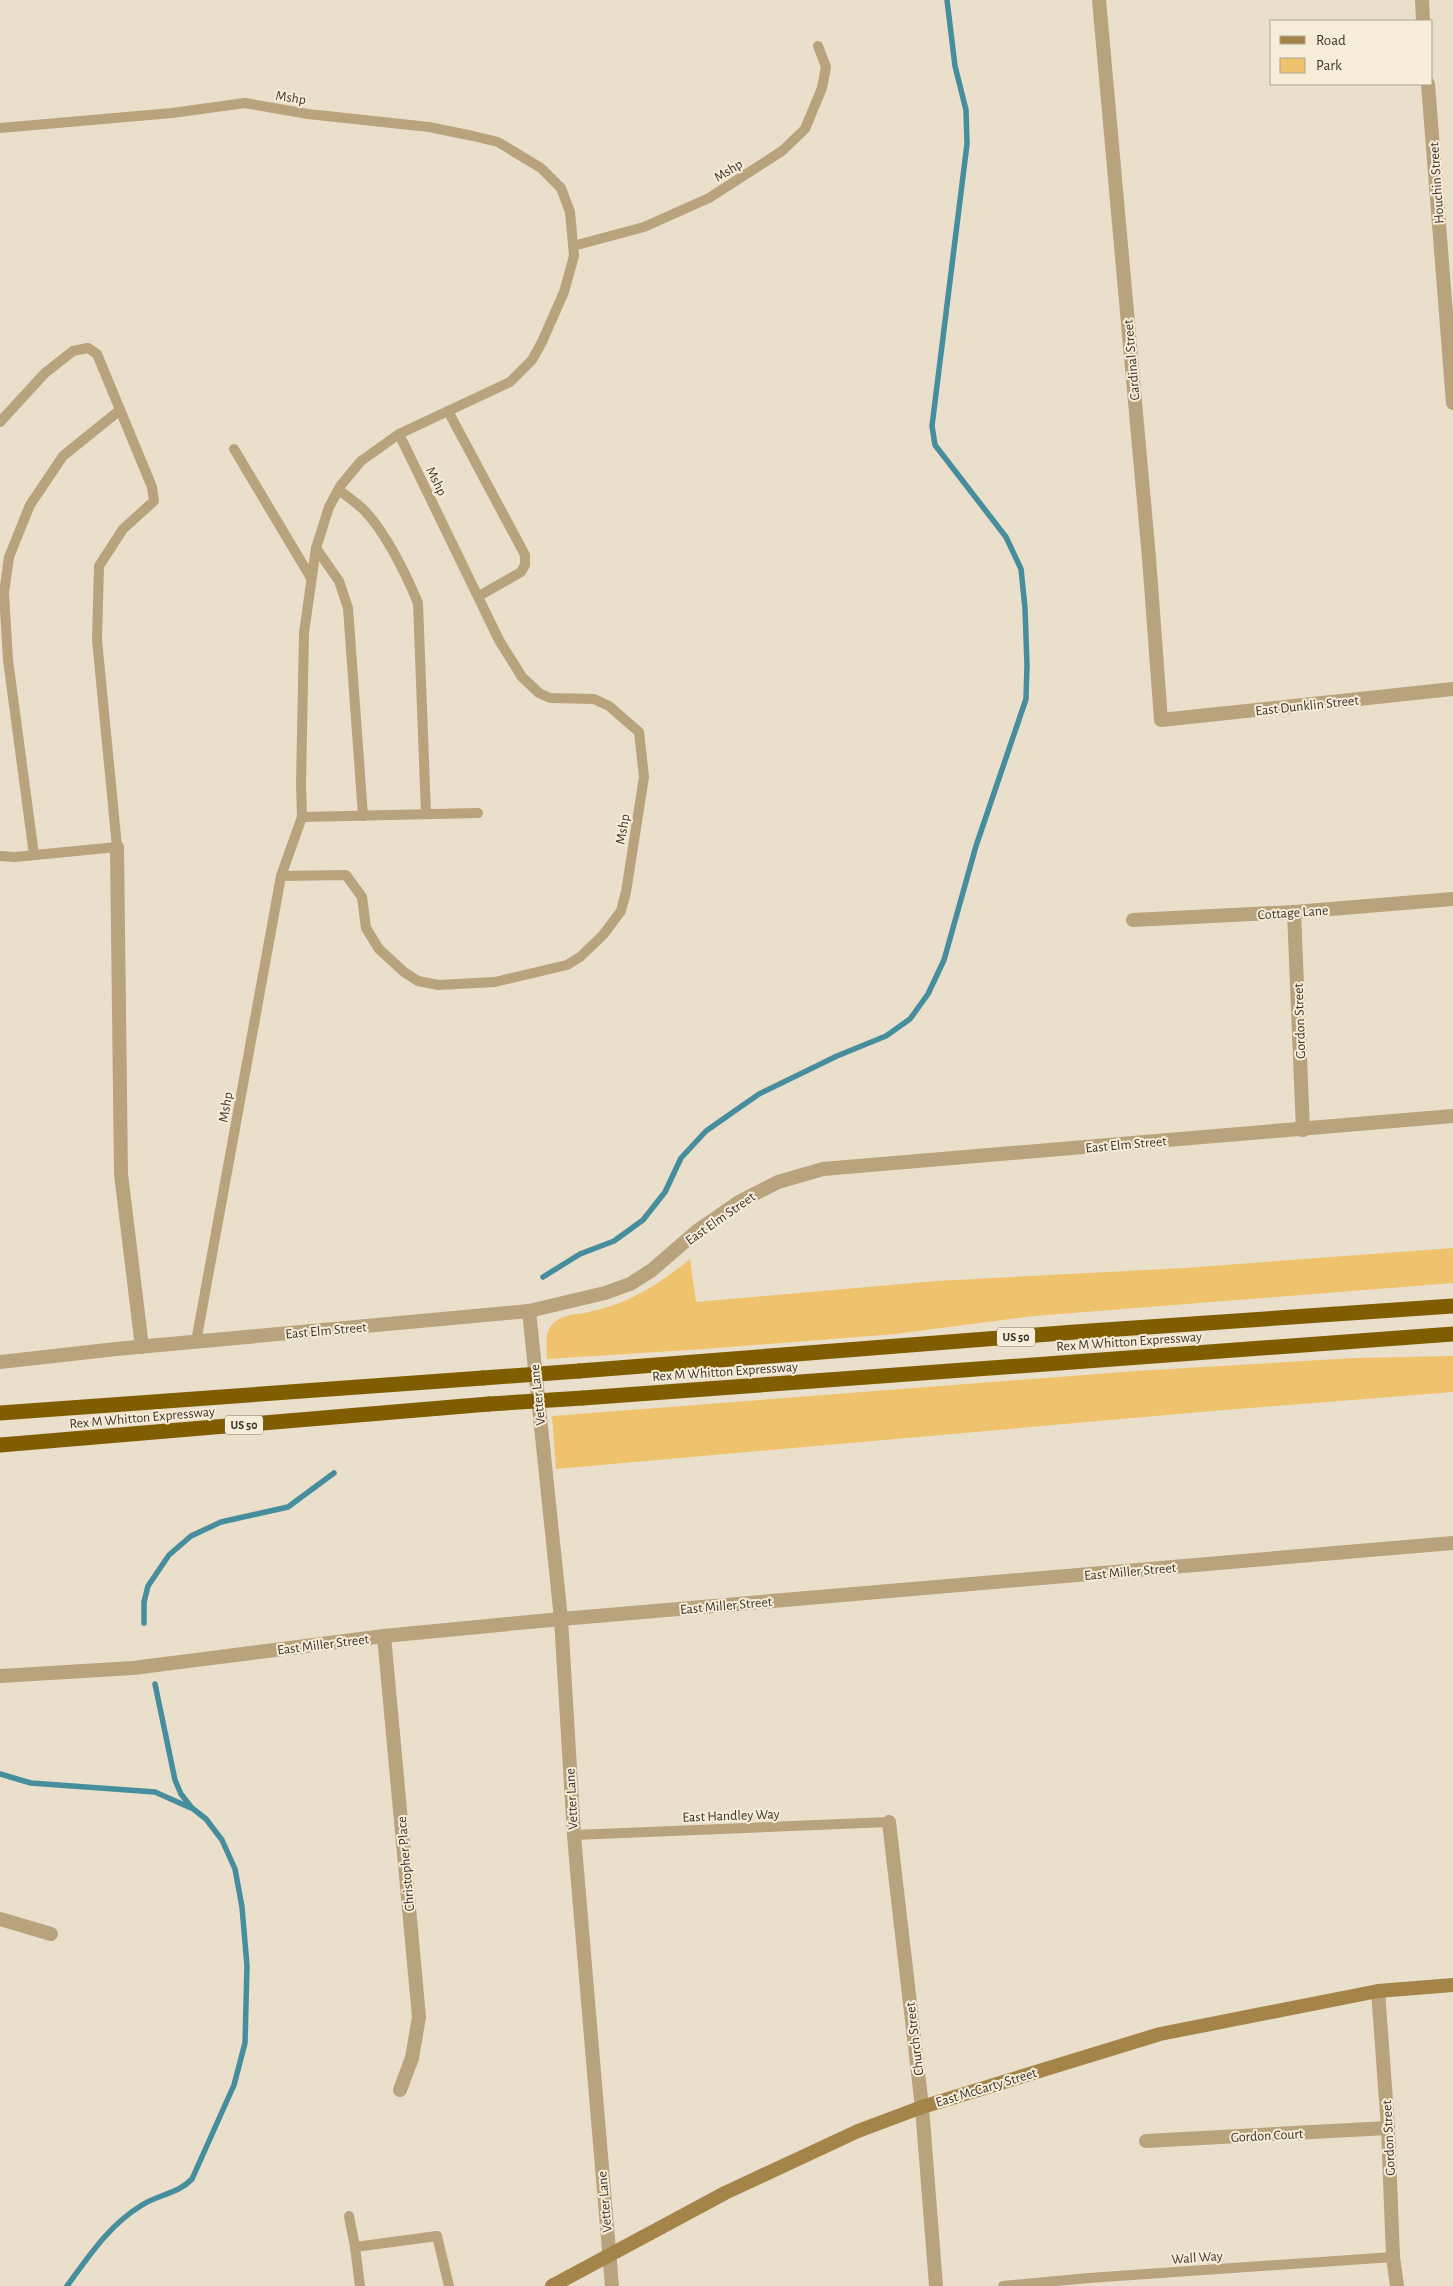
<svg xmlns="http://www.w3.org/2000/svg" width="1453" height="2286" viewBox="0 0 1453 2286" font-family="'Alegreya Sans',sans-serif">
<rect width="100%" height="100%" fill="#eadfca"/>
<g fill="#efc26d">
<path d="M 1453,1248 L 1453,1283 L 1034,1316 L 895,1334 L 704,1349 L 547,1359 C 547,1349 544,1335 551,1326 C 560,1314 576,1315 589,1312 C 629,1304 659,1284 690,1259 L 696,1302 L 936,1281 L 1184,1268 Z"/>
<polygon points="1453,1356 1453,1392 1212,1411 556,1469 552,1416 1136,1371 1355,1358"/>
</g>
<g fill="none" stroke-linecap="round" stroke-linejoin="round">
<g stroke="#468e9e" stroke-width="5.5">
<polyline points="543,1277 580,1254 614,1241 643,1220 665,1192 681,1158 706,1131 759,1094 837,1056 886,1036 910,1019 928,994 944,960 976,846 1026,699 1027,665 1025,608 1021,569 1006,537 935,445 932,426 967,144 966,110 955,66 947,0"/>
<polyline points="144,1623 144,1602 148,1586 169,1555 191,1536 221,1522 288,1507 334,1473"/>
<polyline points="0,1774 31,1783 155,1792 191,1808"/>
<path d="M 67,2286 C 89,2256 109,2225 142,2205 C 159,2194 178,2194 192,2179 L 234,2085 L 245,2043 L 247,1966 L 242,1907 L 235,1869 L 222,1840 L 206,1819 L 192,1808 L 181,1794 L 175,1780 L 155,1684"/>
</g>
<g stroke="#b8a37d" stroke-width="10">
<polyline points="0,128 172,113 245,103 308,114 429,127 473,136 498,142 541,168 561,188 570,212 574,256 564,292 542,342 532,360 510,382 399,434 499,640 522,677 539,693 550,698 594,699 609,706 639,732 644,777 626,892 621,911 603,935 580,957 567,965 495,982 438,985 418,981 404,972 379,949 366,928 362,897 346,875 281,876"/>
<polyline points="573,246 644,227 709,198 782,151 805,129 822,88 826,67 818,46"/>
<polyline points="448,411 525,555 525,565 521,572 479,596"/>
<polyline points="0,422 45,373 73,351 88,348 97,354 152,487 154,501 123,529 99,566 97,640 117,847 15,857 0,856"/>
<polyline points="234,449 311,578"/>
<path d="M 339,490 C 347,496 355,502 363,509 C 385,531 406,574 418,603 L 426,814"/>
<polyline points="316,548 339,581 348,608 363,816"/>
<polyline points="302,817 478,813"/>
<polyline points="34,855 8,660 4,593 9,557 30,505 63,456 120,410"/>
<polyline points="196,1342 281,876 302,817 301,784 304,633 316,548 329,507 341,485 361,461 399,434"/>
<polyline points="574,1835 889,1822"/>
<polyline points="349,2216 355,2247"/>
<polyline points="360,2286 355,2247 437,2236 449,2286"/>
<polyline points="1003,2286 1089,2278 1393,2257"/>
</g>
<g stroke="#b8a37d" stroke-width="14">
<polyline points="1099,0 1149,558 1161,720 1453,689"/>
<polyline points="1422,0 1423,21"/>
<polyline points="1428,84 1453,403"/>
<polyline points="117,847 121,1174 142,1347"/>
<polyline points="1294,912 1303,1130"/>
<polyline points="1133,920 1294,912 1453,899"/>
<polyline points="384,1636 419,2017 412,2058 400,2090"/>
<polyline points="0,1676 133,1668 384,1636 561,1619 1453,1543"/>
<polyline points="889,1822 922,2107 936,2286"/>
<polyline points="0,1919 51,1934"/>
<polyline points="1378,1991 1388,2128 1393,2257 1397,2286"/>
<polyline points="1146,2141 1388,2128"/>
</g>
<g stroke="#b8a37d" stroke-width="14">
<polyline points="529,1311 561,1619 574,1835 612,2286"/>
<polyline points="0,1362 116,1349 529,1311 605,1293 630,1284 652,1270 697,1231 739,1202 778,1182 823,1169 1453,1116"/>
</g>
<polyline stroke="#a48448" stroke-width="14" points="552,2286 725,2193 858,2131 922,2107 1160,2034 1378,1991 1453,1985"/>
<g stroke="#805d01" stroke-width="15">
<polyline points="579,1371 1075,1332 1453,1306"/>
<polyline points="583,1398 1453,1334"/>
<polyline points="0,1413 483,1378"/>
<polyline points="0,1445 489,1404"/>
</g>
<g stroke="#805d01" stroke-width="15">
<polyline points="483,1378 579,1371"/>
<polyline points="489,1404 583,1398"/>
</g>
</g>
<g text-anchor="middle" stroke-width="4" stroke-linejoin="round" paint-order="stroke">
<g fill="#f7ecd7" stroke="#736d61" stroke-width="1">
<rect x="997" y="1327.5" width="38" height="19" rx="4"/>
<rect x="225" y="1415.5" width="38" height="19" rx="4"/>
</g>
<g font-size="12" font-weight="bold" fill="#3b362e">
<text x="1016" y="1341">US 50</text>
<text x="244" y="1429">US 50</text>
</g>
<g font-size="14" fill="#3b362e" stroke="#f7ecd7">
<text transform="translate(291 97) rotate(9)" y="5">Mshp</text>
<text transform="translate(728 170) rotate(-32)" y="5">Mshp</text>
<text transform="translate(1436 183) rotate(-94)" y="5">Houchin Street</text>
<text transform="translate(1131 360) rotate(-95)" y="5">Cardinal Street</text>
<text transform="translate(437 481) rotate(64)" y="5">Mshp</text>
<text transform="translate(1307 705) rotate(-6)" y="5">East Dunklin Street</text>
<text transform="translate(622 829) rotate(-80)" y="5">Mshp</text>
<text transform="translate(1293 912) rotate(-4)" y="5">Cottage Lane</text>
<text transform="translate(1299 1021) rotate(-92)" y="5">Gordon Street</text>
<text transform="translate(225 1107) rotate(-80)" y="5">Mshp</text>
<text transform="translate(1126 1144) rotate(-5)" y="5">East Elm Street</text>
<text transform="translate(720 1218) rotate(-35)" y="5">East Elm Street</text>
<text transform="translate(326 1330) rotate(-5)" y="5">East Elm Street</text>
<text transform="translate(1129 1341) rotate(-4)" y="5">Rex M Whitton Expressway</text>
<text transform="translate(725 1371) rotate(-4)" y="5">Rex M Whitton Expressway</text>
<text transform="translate(537 1395) rotate(-96)" y="5">Vetter Lane</text>
<text transform="translate(142 1417) rotate(-5)" y="5">Rex M Whitton Expressway</text>
<text transform="translate(1130 1571) rotate(-5)" y="5">East Miller Street</text>
<text transform="translate(726 1605) rotate(-5)" y="5">East Miller Street</text>
<text transform="translate(323 1644) rotate(-7)" y="5">East Miller Street</text>
<text transform="translate(571 1799) rotate(-93)" y="5">Vetter Lane</text>
<text transform="translate(731 1815) rotate(-2)" y="5">East Handley Way</text>
<text transform="translate(405 1864) rotate(-95)" y="5">Christopher Place</text>
<text transform="translate(914 2039) rotate(-97)" y="5">Church Street</text>
<text transform="translate(986 2087) rotate(-17)" y="5">East McCarty Street</text>
<text transform="translate(1267 2135) rotate(-3)" y="5">Gordon Court</text>
<text transform="translate(1388 2138) rotate(-93)" y="5">Gordon Street</text>
<text transform="translate(604 2202) rotate(-95)" y="5">Vetter Lane</text>
<text transform="translate(1197 2257) rotate(-4)" y="5">Wall Way</text>
</g>
</g>
<rect x="1270" y="20" width="162" height="65" fill="#f7ecd7" stroke="#aca393"/>
<rect x="1280" y="36" width="25" height="8" fill="#a48448" stroke="#aca393"/>
<text x="1316" y="45" font-size="15" fill="#3b362e">Road</text>
<rect x="1280" y="58" width="25" height="15" fill="#efc26d" stroke="#aca393"/>
<text x="1316" y="70" font-size="15" fill="#3b362e">Park</text>
</svg>
